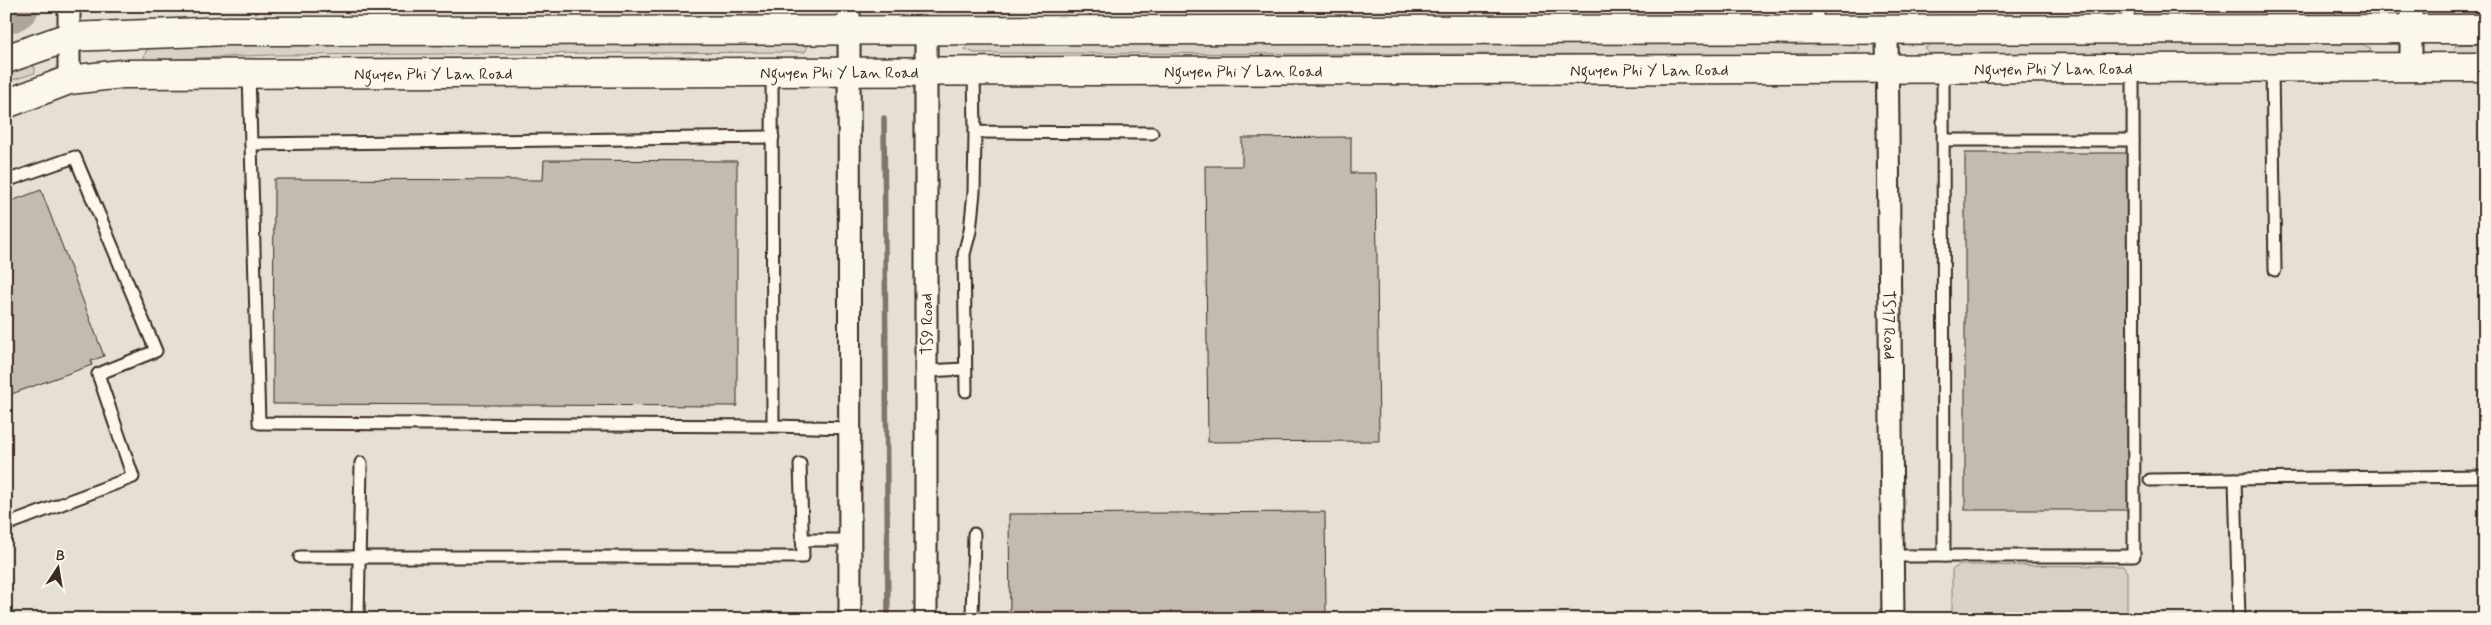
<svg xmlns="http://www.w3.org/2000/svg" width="2491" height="625" viewBox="0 0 2491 625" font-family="Mynerve,sans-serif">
<rect width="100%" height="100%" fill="#f3efe4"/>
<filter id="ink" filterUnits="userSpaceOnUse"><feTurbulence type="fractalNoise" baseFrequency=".02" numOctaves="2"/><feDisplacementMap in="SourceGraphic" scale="10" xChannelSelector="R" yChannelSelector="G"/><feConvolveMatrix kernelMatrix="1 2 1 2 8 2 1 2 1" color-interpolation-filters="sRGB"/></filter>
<g filter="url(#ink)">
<polygon fill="#e5dfd4" points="32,6 2485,6 2485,619 6,619 6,16"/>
<g fill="#d8d1c6" stroke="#8a7e72">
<polygon points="969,41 1850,43 1858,44 1860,48 1859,51 1850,55 974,53 965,49"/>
<polygon points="806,42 808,46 805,52 269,55 155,60 147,60 144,57 147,49 211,43"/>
<polygon points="1969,43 2360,44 2371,48 2368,54 1930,56 1925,48 1931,44"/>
<polygon points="2485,44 2485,56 2458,55 2454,50 2456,45"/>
<polygon points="30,64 35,67 35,73 6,82 6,71"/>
<polygon points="1959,565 2123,566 2127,572 2127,619 1952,619 1952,570"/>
</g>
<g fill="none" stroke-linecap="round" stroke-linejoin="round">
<polyline stroke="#817468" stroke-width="5.5" points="884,118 888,619"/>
<path stroke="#afa69a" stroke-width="20" d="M 6,25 C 16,22 28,17 30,6"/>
</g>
<g fill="#c3bbb0" stroke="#3b2a1e">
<polygon points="1351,137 1351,173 1376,173 1379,441 1208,442 1205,166 1242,166 1242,138"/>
<rect x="1965" y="153" width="167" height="357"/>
<polygon points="544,160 737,161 737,406 273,404 274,179 543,180"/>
<polygon points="41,190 104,356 91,361 92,365 6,396 6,203"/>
<polygon points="1325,512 1326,619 1010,619 1009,514"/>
</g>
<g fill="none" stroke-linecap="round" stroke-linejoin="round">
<g stroke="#3b2a1e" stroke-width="15">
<g id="service">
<polyline points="1817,6 1817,29"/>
<polyline points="2128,6 2128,30"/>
<polyline points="2272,67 2275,270"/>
<polyline points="1943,68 1944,556 2134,556 2133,68"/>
<polyline points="974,72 975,132 1152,133"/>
<polyline points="249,74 259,423 773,426 772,73"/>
<polyline points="1943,140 2133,140"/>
<polyline points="251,144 773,137"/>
<polyline points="6,181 75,157 156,351 98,374 133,477 6,525"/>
<polyline points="926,371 965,369"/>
<polyline points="966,391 964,254 970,231 974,192 975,132"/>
<polyline points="773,426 850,428"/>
<polyline points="2235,479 2239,619"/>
<polyline points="2150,480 2485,476"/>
<polyline points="802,540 850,540"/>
<polyline points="1892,556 1944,556"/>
<polyline points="300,557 803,557 800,464"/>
<polyline points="358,619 361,463"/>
<polyline points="972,619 974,534"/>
</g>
</g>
<g stroke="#3b2a1e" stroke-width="25">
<g id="minor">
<polyline points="69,6 69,80"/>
<polyline points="849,6 850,619"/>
<polyline points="2411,6 2411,68"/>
<polyline points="926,30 926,619"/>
<path id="s1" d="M 1887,31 L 1893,619"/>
</g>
</g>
<g stroke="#3b2a1e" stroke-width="31">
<g id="primary">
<polyline points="6,59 69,37 229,31 2485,29"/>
<path id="s2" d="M 6,104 L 69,80 L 122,74 L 2485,67"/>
</g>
</g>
<use href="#service" stroke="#fbf7ec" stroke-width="11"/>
<use href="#minor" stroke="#fbf7ec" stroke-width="21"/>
<use href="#primary" stroke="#fbf7ec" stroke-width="28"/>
</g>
</g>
<g text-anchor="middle" stroke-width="4" stroke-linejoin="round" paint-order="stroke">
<g font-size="16" fill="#3b2a1e" stroke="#fbf7ec">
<text dy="6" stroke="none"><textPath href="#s2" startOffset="2052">Nguyen Phi Y Lan Road</textPath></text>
<text dy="6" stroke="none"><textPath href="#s2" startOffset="1648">Nguyen Phi Y Lan Road</textPath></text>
<text dy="6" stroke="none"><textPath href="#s2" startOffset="1242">Nguyen Phi Y Lan Road</textPath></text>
<text dy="6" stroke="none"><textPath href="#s2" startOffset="838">Nguyen Phi Y Lan Road</textPath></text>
<text dy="6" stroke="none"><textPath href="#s2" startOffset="432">Nguyen Phi Y Lan Road</textPath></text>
<text transform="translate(926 324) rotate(-90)" y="6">TS9 Road</text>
<text dy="6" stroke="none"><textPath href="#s1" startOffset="294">TS17 Road</textPath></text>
</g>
</g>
<rect width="2491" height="625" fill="none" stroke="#fbf7ec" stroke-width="25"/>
<rect x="12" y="12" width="2466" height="600" fill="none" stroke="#3b2a1e" stroke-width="2" filter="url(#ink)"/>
<g transform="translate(58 568) rotate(12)" stroke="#fbf7ec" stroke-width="4" paint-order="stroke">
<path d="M0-4L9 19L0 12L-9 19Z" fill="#3b2a1e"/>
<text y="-8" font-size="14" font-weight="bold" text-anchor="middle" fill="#3b2a1e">B</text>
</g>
</svg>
